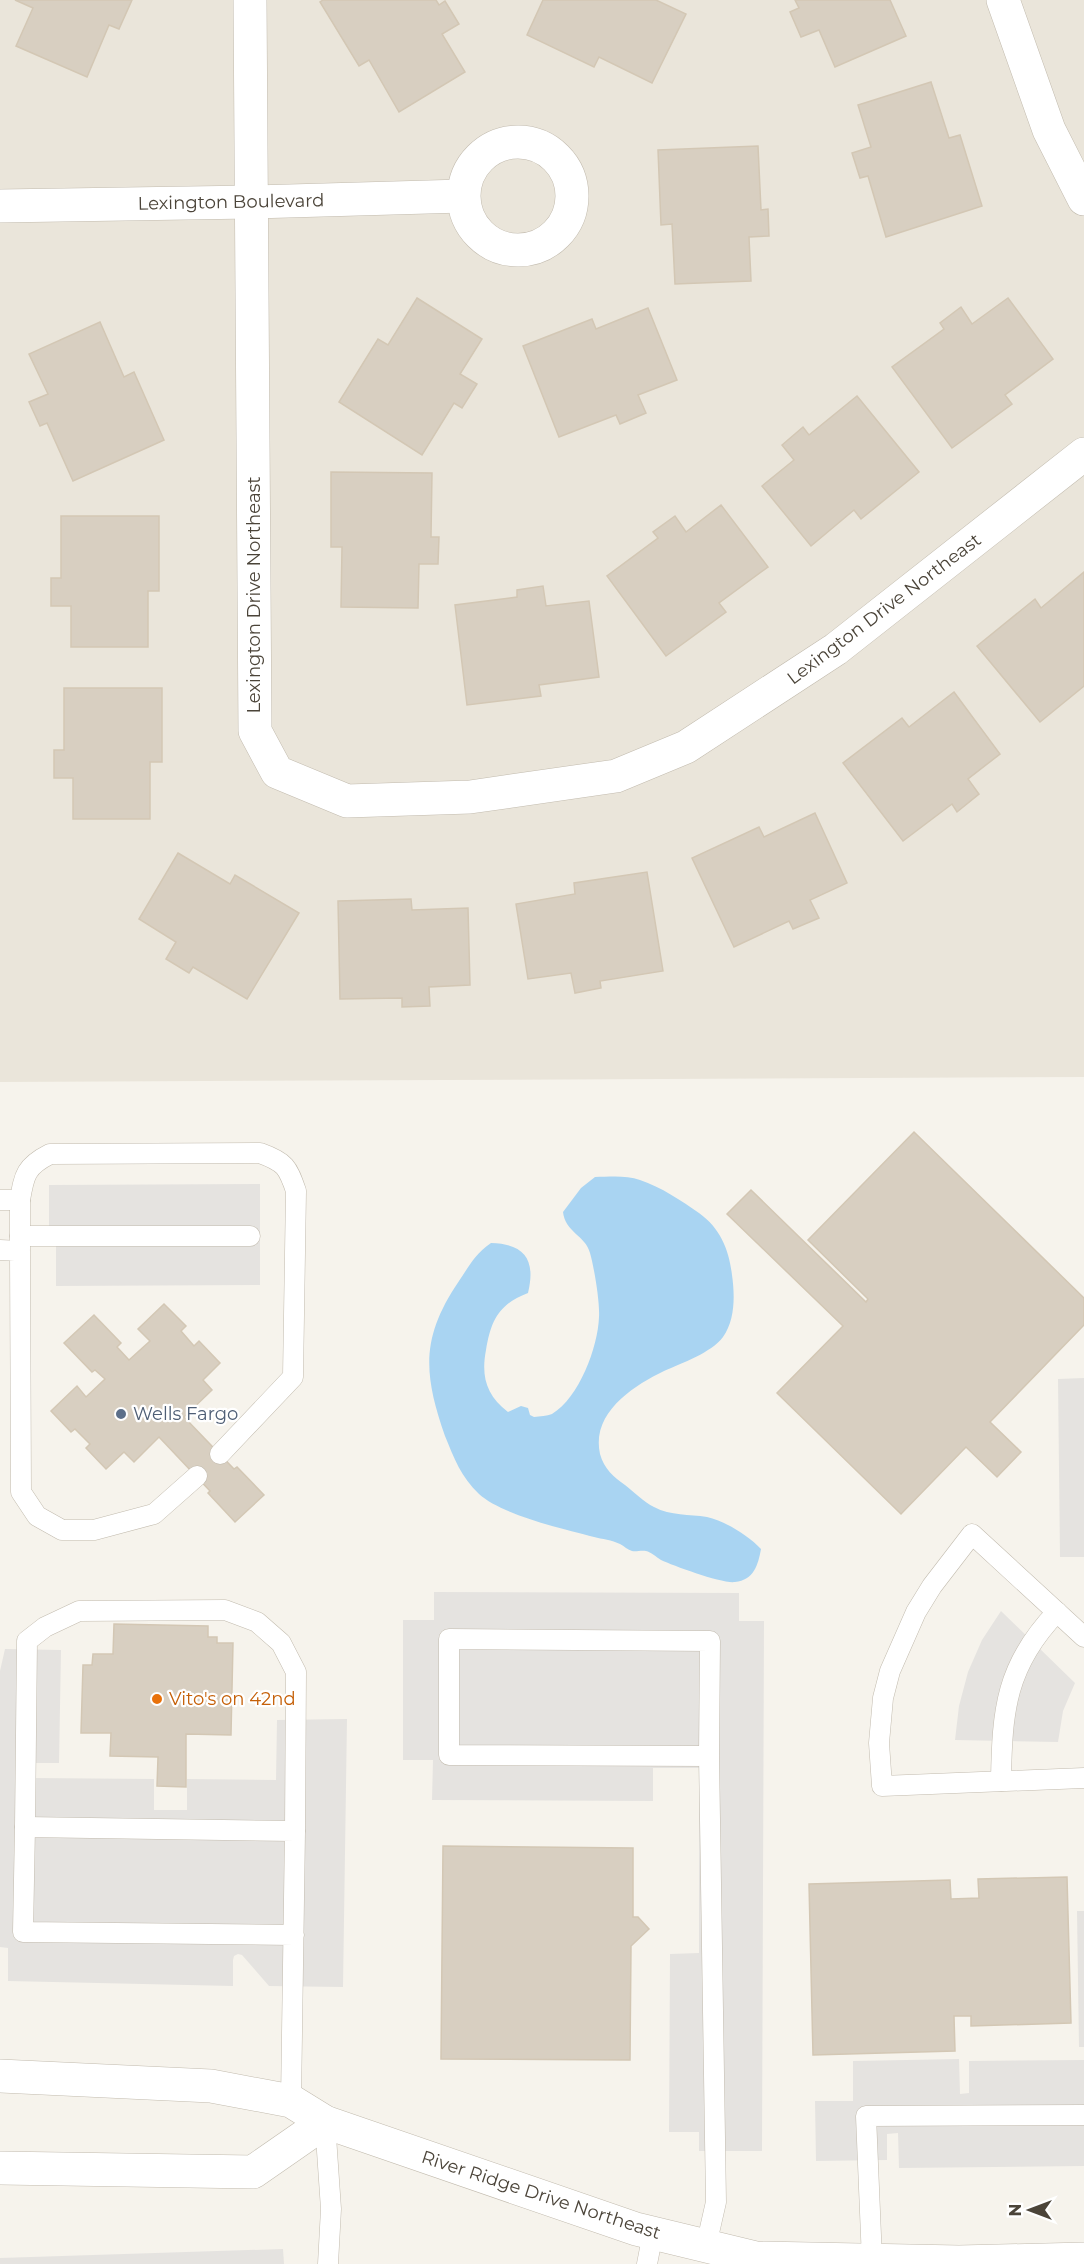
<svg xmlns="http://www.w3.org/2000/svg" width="1084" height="2264" viewBox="0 0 1084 2264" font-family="Montserrat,sans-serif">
<rect width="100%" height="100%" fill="#f6f3ec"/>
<polygon fill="#eae5da" points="0,0 1084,0 1084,1077 0,1082"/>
<g fill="#e5e3e0">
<polygon points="260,1184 260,1285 56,1286 56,1237 49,1236 49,1185"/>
<polygon points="1084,1378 1084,1557 1060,1557 1058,1379"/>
<polygon points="434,1592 739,1593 739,1621 764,1621 762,2151 699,2151 699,2132 669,2132 670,1954 699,1953 699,1768 653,1768 653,1801 432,1800 433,1760 403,1760 403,1620 434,1620"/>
<polygon points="1001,1611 1075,1683 1063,1711 1058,1742 955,1740 959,1706 968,1672 982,1640"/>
<polygon points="5,1649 61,1650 59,1763 33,1763 32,1778 154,1779 154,1810 187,1810 187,1779 276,1780 277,1720 347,1719 343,1987 269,1986 242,1955 238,1954 234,1956 233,1960 233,1986 8,1981 8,1948 0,1947 0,1671"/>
<polygon points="1077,1911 1084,1911 1084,2047 1079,2047"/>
<polygon points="959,2059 960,2094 969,2093 969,2061 1084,2060 1084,2166 899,2168 898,2133 887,2134 887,2160 816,2161 815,2101 853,2101 853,2061"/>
<polygon points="283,2249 284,2264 0,2264 0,2258"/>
</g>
<path fill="#a9d4f2" d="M 595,1177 C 609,1177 626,1175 640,1180 C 661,1187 682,1201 699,1213 C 721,1229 729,1250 732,1275 C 735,1296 735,1320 723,1337 C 711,1353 682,1363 664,1371 C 633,1386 591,1413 600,1454 C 604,1469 614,1477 625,1485 C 634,1492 644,1502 654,1507 C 671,1516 689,1514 707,1517 C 725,1521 749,1536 761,1549 C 758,1565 754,1580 735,1582 C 723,1584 674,1566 661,1560 C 656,1557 651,1552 646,1551 C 641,1550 636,1552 632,1551 C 628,1550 624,1546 620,1544 C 612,1540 602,1539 594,1537 C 563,1529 502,1515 479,1494 C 461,1477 454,1458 445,1436 C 423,1373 421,1337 459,1281 C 470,1265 474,1255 491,1243 C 525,1244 536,1260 528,1293 C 499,1304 491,1320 486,1350 C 481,1376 486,1395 508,1412 L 521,1406 L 528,1408 L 530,1415 L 534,1417 C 540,1416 547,1416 552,1414 C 579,1398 598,1347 599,1317 C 600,1302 594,1267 590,1253 C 586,1236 565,1232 563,1212 L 581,1188 Z"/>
<g fill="#d8cfc1" stroke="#d3c7b4" stroke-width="1.5">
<polygon points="15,0 132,0 119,29 109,25 87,77 16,46 33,8"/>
<polygon points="323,0 436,0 439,5 445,1 459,24 442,34 465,72 399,112 369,60 359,66 320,2"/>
<polygon points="543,0 656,0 686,14 652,83 599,57 594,67 527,35"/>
<polygon points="795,0 890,0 906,36 835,67 819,30 801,37 790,12 799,8"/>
<polygon points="931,82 949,138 960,135 982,206 886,237 868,176 860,178 852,153 871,147 858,105"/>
<polygon points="758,146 761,210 768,209 769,236 749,237 751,281 675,284 672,224 661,225 658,150"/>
<polygon points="417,298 482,339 460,374 477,384 462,408 454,403 422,455 339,402 378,339 388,345"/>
<polygon points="1008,298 1053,359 1005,395 1012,404 952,448 892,367 944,329 940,323 961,307 972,324"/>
<polygon points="648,308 677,380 638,395 646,413 620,424 616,415 559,437 523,346 592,319 596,329"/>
<polygon points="100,322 124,377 134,372 164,440 73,481 47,423 40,426 29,402 48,394 29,354"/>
<polygon points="857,396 919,472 861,519 854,510 811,546 762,486 794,460 782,445 803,427 809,435"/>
<polygon points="331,472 432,473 431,537 439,537 438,564 419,564 418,608 341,607 342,547 331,547"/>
<polygon points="721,505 768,567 719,603 726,612 666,656 607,576 658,538 653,532 675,516 686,532"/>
<polygon points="61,516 159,516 159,591 148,591 148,647 71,647 71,606 51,606 51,578 61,578"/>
<polygon points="1084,572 1084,686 1040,722 977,646 1035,599 1041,608"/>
<polygon points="543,586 546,606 589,601 599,677 539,685 541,696 467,705 455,605 517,597 517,590"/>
<polygon points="64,688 162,688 162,762 150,762 150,819 73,819 73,778 54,778 54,750 64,750"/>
<polygon points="954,692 1000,754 968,779 979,794 957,812 952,804 903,841 843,763 902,718 909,727"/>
<polygon points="815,813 847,883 810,900 819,918 793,929 789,921 734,947 692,858 759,827 764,837"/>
<polygon points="178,853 230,884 235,875 299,913 247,999 193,967 189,973 166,959 176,942 139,919"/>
<polygon points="647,872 663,971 600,981 601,988 575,993 571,973 528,979 516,904 575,894 574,883"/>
<polygon points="411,899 412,910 468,908 470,985 429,987 430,1006 402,1007 402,998 340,999 338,901"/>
<polygon points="914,1132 1084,1298 1084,1325 990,1422 1021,1452 997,1477 966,1447 901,1514 777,1393 843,1326 727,1214 751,1190 866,1302 868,1299 808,1240"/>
<polygon points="164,1304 186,1326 181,1331 194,1346 199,1341 220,1363 203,1380 212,1390 184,1417 234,1469 237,1467 264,1495 235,1522 208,1493 210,1491 159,1437 134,1462 124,1452 106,1469 86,1448 90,1444 75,1429 71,1432 51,1411 77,1386 86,1397 105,1379 95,1370 92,1372 64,1343 94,1315 121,1343 117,1347 129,1360 150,1341 138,1329"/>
<polygon points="114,1624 208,1626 208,1637 217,1637 217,1643 233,1643 231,1735 186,1734 186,1787 157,1786 158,1757 110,1756 111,1733 81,1733 83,1665 92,1665 93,1654 113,1654"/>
<polygon points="443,1846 633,1848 633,1917 638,1917 649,1929 631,1946 630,2060 441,2059"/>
<polygon points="1067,1877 1071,2023 971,2026 971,2016 954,2016 955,2051 813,2055 809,1884 950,1880 951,1899 979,1898 978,1879"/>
</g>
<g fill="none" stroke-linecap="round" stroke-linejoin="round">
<g stroke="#c2bbae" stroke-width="21">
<g id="lane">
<path d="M 0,1200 L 20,1200 C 24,1175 26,1166 50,1154 L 260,1153 C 285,1162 288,1167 296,1191 L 293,1377 L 220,1454"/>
<polyline points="20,1200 20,1249"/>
<polyline points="20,1236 250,1236"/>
<polyline points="0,1250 20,1251 21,1492 37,1516 62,1530 94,1530 154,1514 197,1476"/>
<polyline points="1084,1637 972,1534 932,1586 916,1612 890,1671 883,1698 879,1743 882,1786 1084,1778"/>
<path d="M 1001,1781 C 1002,1710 1006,1665 1057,1612"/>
<polyline points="25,1827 27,1641 45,1627 79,1611 225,1610 257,1622 281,1643 296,1672 295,1831"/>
<polyline points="291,2101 295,1831 25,1827 23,1932 294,1935"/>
<polyline points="325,2122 331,2209 328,2264"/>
<polyline points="706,2246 716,2202 709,1756 710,1641 449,1639 449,1755 709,1756"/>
<polyline points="872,2260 866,2116 1084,2115"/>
<polyline points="647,2264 653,2233"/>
</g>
</g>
<g stroke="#c2bbae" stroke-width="34">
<g id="street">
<polyline points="250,0 255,731 277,772 347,801 470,797 616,776 686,747 836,649 1084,454"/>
<polyline points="1003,0 1049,130 1084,199"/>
<circle cx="518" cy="196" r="54"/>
<polyline points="0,206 251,202 463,196"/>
<polyline points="0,2076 211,2086 291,2101 325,2122 636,2229 756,2258 959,2262 1084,2259"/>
<polyline points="0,2168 253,2172 325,2122"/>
</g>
</g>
<use href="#lane" stroke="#fff" stroke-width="20"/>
<use href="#street" stroke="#fff" stroke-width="33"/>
</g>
<circle fill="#5c6f8a" stroke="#fff" stroke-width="2" cx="121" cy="1414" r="6"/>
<circle fill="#e8710a" stroke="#fff" stroke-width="2" cx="157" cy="1699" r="6"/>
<g text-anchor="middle" stroke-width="4.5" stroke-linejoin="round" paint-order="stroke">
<g font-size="18" fill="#4b4439" stroke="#fff">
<text transform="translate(231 202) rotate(-1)" y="6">Lexington Boulevard</text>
<text transform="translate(254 595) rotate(-90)" y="6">Lexington Drive Northeast</text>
<text transform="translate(884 609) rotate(-37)" y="6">Lexington Drive Northeast</text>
<text transform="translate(541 2195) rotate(18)" y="6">River Ridge Drive Northeast</text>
</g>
<g font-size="18" fill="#4e5e75" stroke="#fff" text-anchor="start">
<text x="133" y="1420">Wells Fargo</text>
</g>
<g font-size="18" fill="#c56008" stroke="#fff" text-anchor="start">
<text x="169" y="1705">Vito's on 42nd</text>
</g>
</g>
<g transform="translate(1030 2210) rotate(270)" stroke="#ffffff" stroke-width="4.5" paint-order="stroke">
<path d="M0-4.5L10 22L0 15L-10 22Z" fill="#4b4439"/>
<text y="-9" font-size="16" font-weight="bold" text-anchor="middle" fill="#4b4439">N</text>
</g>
</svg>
